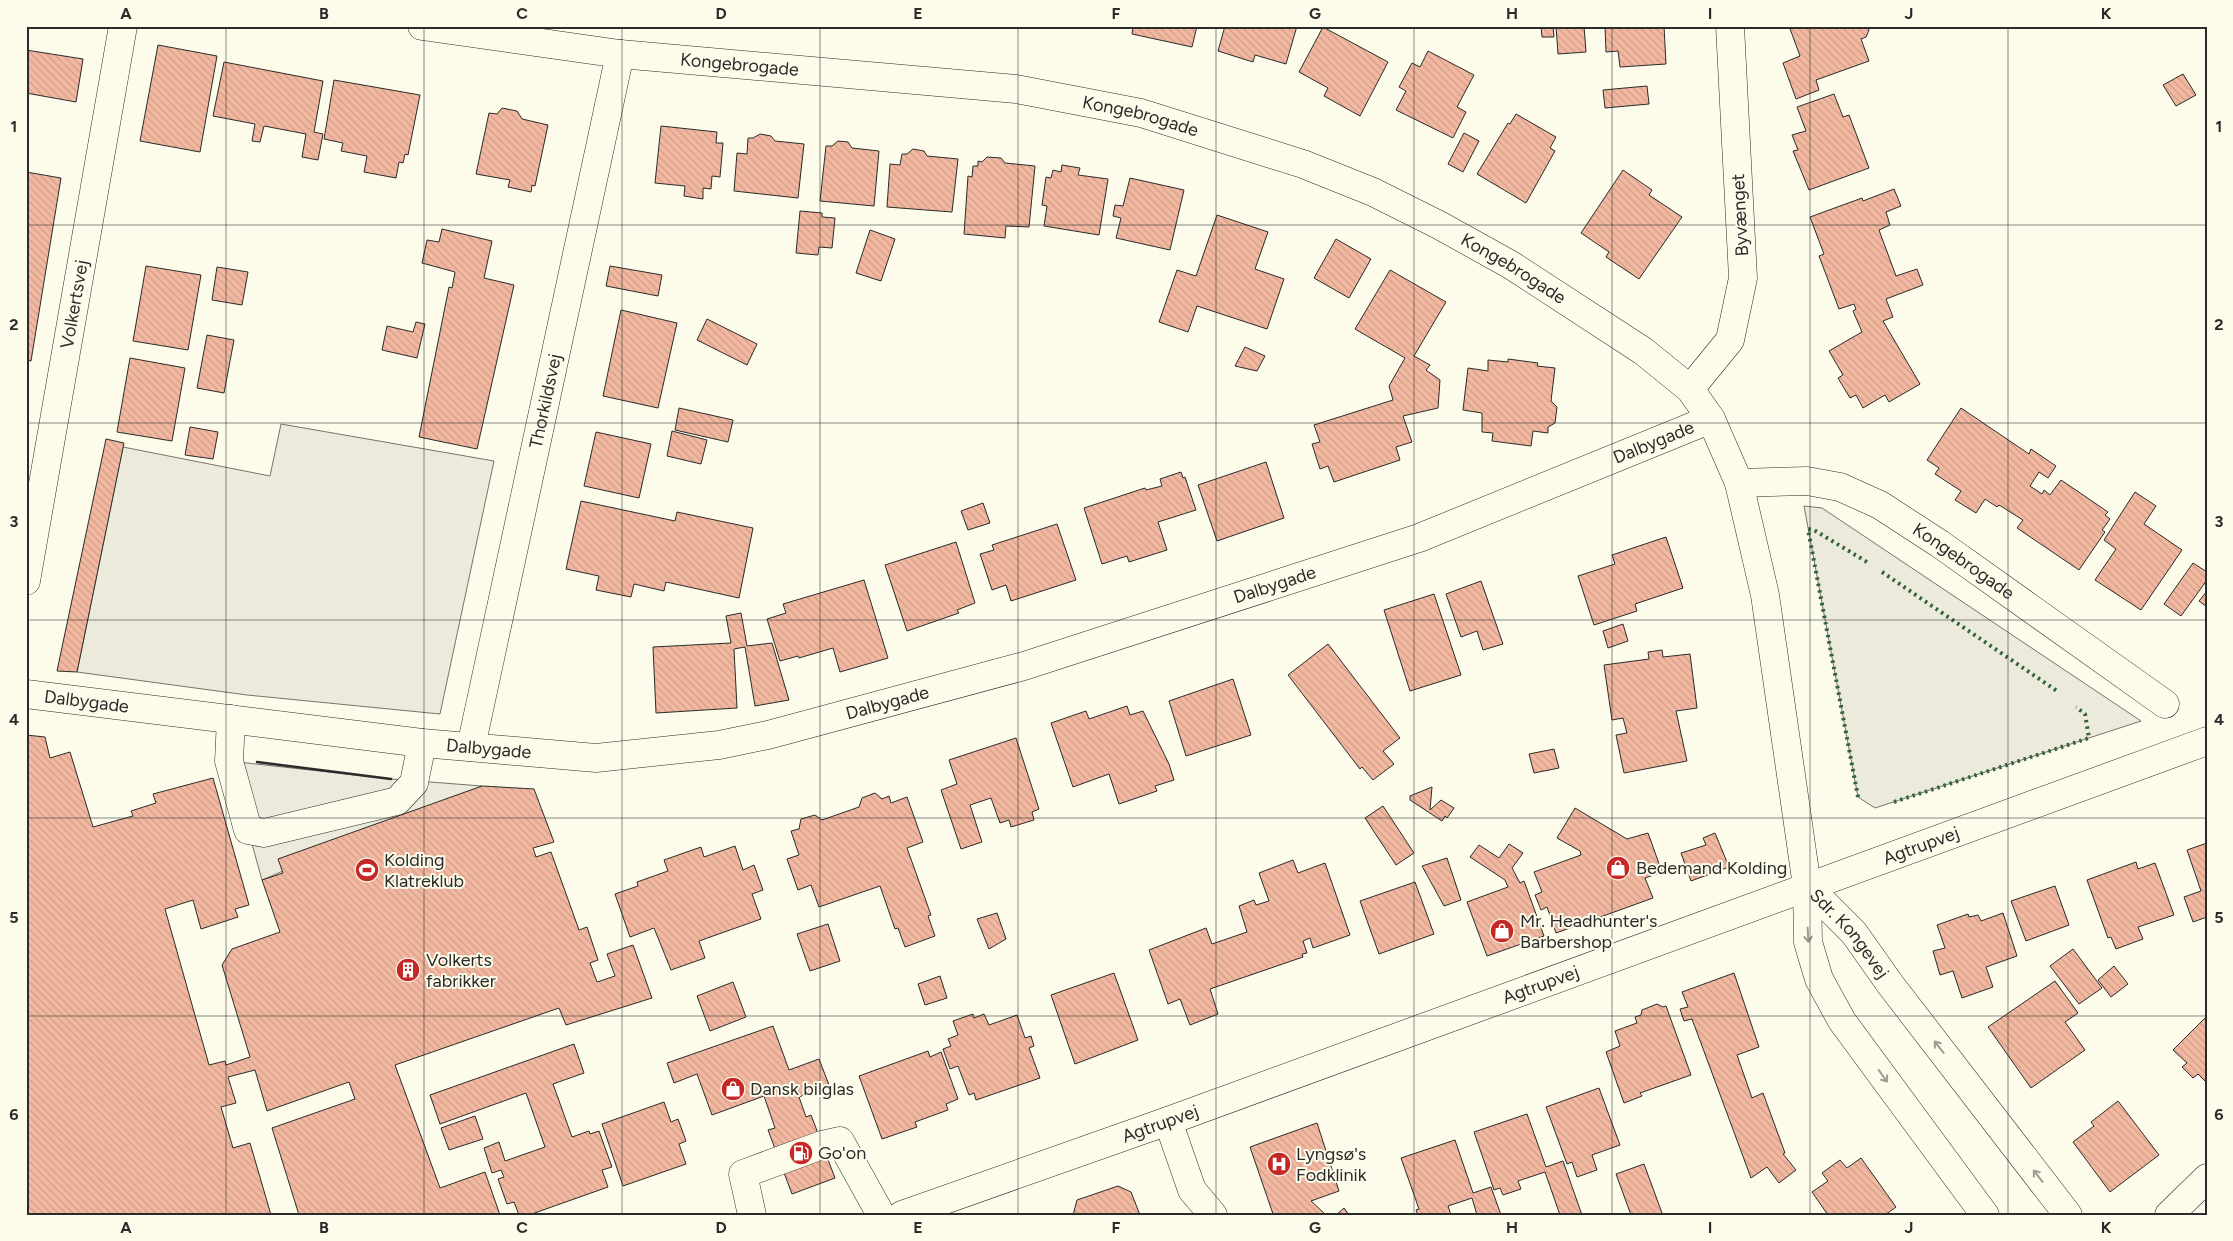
<svg xmlns="http://www.w3.org/2000/svg" width="2233" height="1241" viewBox="0 0 2233 1241" font-family="Figtree,sans-serif">
<defs>
<pattern id="building-back-hatch" width="6" height="6" patternUnits="userSpaceOnUse" patternTransform="scale(1.25)"><rect width="6" height="6" fill="#f2b8a0"/><path d="M-1 5l2 2M0 0l6 6M5-1l2 2" fill="none" stroke="#d09e8a"/></pattern>
</defs>
<rect width="100%" height="100%" fill="#fdfbea"/>
<polygon fill="#ecebdb" stroke="#74746e" points="1804,506 1822,508 2141,721 1875,808 1858,797"/>
<g fill="#eceadb" stroke="#74746e">
<polygon points="281,424 494,461 440,714 247,695 77,672 123,447 270,476"/>
<polygon points="229,761 391,779 482,786 262,880"/>
</g>
<g fill="url(#building-back-hatch)" stroke="#2b2b2b">
<polygon points="1133,26 1197,26 1192,47 1132,34"/>
<polygon points="1225,26 1297,26 1286,64 1255,55 1253,62 1218,51"/>
<polygon points="1541,26 1553,26 1554,37 1542,37"/>
<polygon points="1556,26 1584,26 1586,52 1558,54"/>
<polygon points="1605,26 1664,26 1666,64 1620,67 1618,51 1606,52"/>
<polygon points="1789,26 1868,26 1869,30 1866,37 1861,39 1869,61 1816,80 1819,90 1796,99 1783,63 1800,56"/>
<polygon points="1323,27 1388,62 1360,116 1324,96 1328,88 1299,72"/>
<polygon points="158,45 217,56 200,152 140,141"/>
<polygon points="26,50 83,59 76,102 26,93"/>
<polygon points="1428,51 1474,75 1457,107 1466,112 1453,138 1396,110 1406,91 1399,87 1412,63 1420,67"/>
<polygon points="224,62 323,81 314,132 323,134 318,160 302,157 306,134 264,126 260,142 252,141 255,124 213,116"/>
<polygon points="2183,74 2196,95 2176,106 2163,85"/>
<polygon points="334,80 420,95 408,155 405,154 403,163 399,162 396,178 364,172 367,156 341,151 343,143 324,139"/>
<polygon points="1647,86 1649,104 1605,108 1603,90"/>
<polygon points="1834,94 1843,117 1849,115 1869,168 1809,190 1793,151 1798,150 1792,135 1806,131 1797,107"/>
<polygon points="502,108 517,111 522,119 548,125 535,186 532,185 531,192 508,187 510,180 476,174 489,113 497,114"/>
<polygon points="1516,114 1556,137 1550,148 1555,151 1526,203 1477,174 1508,123 1510,124"/>
<polygon points="661,126 717,132 716,143 723,143 720,177 712,176 711,189 703,188 703,199 684,196 685,186 655,183"/>
<polygon points="1464,133 1479,141 1463,172 1448,164"/>
<polygon points="760,134 771,136 775,141 804,144 798,198 734,191 737,153 747,154 748,138 753,138"/>
<polygon points="838,141 848,142 852,148 879,151 874,206 820,201 826,146 832,146"/>
<polygon points="913,149 924,151 927,156 958,159 952,212 887,207 890,164 900,165 902,154 907,154"/>
<polygon points="987,157 1001,158 1005,163 1035,166 1029,227 1006,226 1005,238 964,234 968,176 972,177 973,166 978,166 978,161 982,162"/>
<polygon points="1062,165 1080,168 1078,175 1108,179 1099,235 1044,226 1047,206 1042,205 1046,177 1051,178 1053,170 1061,172"/>
<polygon points="1623,170 1652,190 1649,195 1682,217 1639,279 1606,257 1609,252 1581,233"/>
<polygon points="26,172 61,178 31,361 26,360"/>
<polygon points="1130,178 1184,190 1170,250 1116,238 1121,218 1113,216 1115,205 1123,206"/>
<polygon points="1894,189 1901,206 1886,212 1890,225 1879,230 1896,276 1917,269 1923,285 1886,299 1893,317 1883,321 1920,384 1889,402 1885,395 1863,408 1856,395 1850,398 1838,378 1843,375 1829,351 1862,332 1853,311 1856,309 1854,304 1839,309 1819,256 1824,254 1810,217 1862,198 1863,201"/>
<polygon points="800,211 822,213 822,217 835,218 832,248 819,247 818,255 796,253"/>
<polygon points="1217,215 1268,232 1255,269 1284,279 1267,329 1197,306 1188,332 1159,322 1177,270 1196,276"/>
<polygon points="442,229 492,241 484,278 514,285 477,449 419,437 449,287 452,288 455,272 422,263 427,240 439,242"/>
<polygon points="870,230 895,239 881,281 856,273"/>
<polygon points="1336,239 1371,259 1349,298 1314,278"/>
<polygon points="146,266 201,275 188,350 133,341"/>
<polygon points="610,266 662,275 658,296 606,286"/>
<polygon points="217,267 248,272 242,305 212,300"/>
<polygon points="1390,270 1446,302 1414,356 1430,365 1426,370 1440,380 1438,408 1403,416 1412,442 1396,447 1400,460 1334,482 1328,466 1320,469 1312,444 1320,442 1314,425 1393,400 1389,386 1405,358 1355,329"/>
<polygon points="621,310 677,323 658,408 603,396"/>
<polygon points="707,319 757,344 747,365 697,340"/>
<polygon points="416,322 425,324 417,358 382,350 387,326 413,332"/>
<polygon points="207,335 234,340 224,393 197,388"/>
<polygon points="1245,347 1265,356 1257,371 1235,366"/>
<polygon points="130,358 185,368 172,441 117,432"/>
<polygon points="1508,359 1538,363 1537,366 1555,368 1551,401 1557,407 1555,423 1548,427 1548,433 1533,431 1531,446 1492,441 1493,433 1482,432 1482,413 1463,410 1468,368 1488,371 1488,360 1508,362"/>
<polygon points="679,408 733,420 728,442 675,430"/>
<polygon points="1961,408 2029,454 2031,449 2056,466 2048,478 2039,472 2030,486 2042,494 2044,490 2050,495 2061,480 2108,512 2105,515 2110,519 2102,530 2105,532 2079,570 2017,528 2023,520 1999,505 1997,507 1985,499 1976,513 1955,500 1961,491 1935,474 1939,468 1927,460"/>
<polygon points="190,427 218,432 213,459 185,455"/>
<polygon points="672,431 707,440 701,464 667,456"/>
<polygon points="596,432 651,444 639,498 584,486"/>
<polygon points="106,439 124,443 77,672 57,671"/>
<polygon points="1266,462 1284,518 1217,541 1198,485"/>
<polygon points="1181,472 1183,478 1185,477 1196,510 1158,522 1167,550 1129,562 1127,556 1102,564 1084,508 1145,488 1146,490 1162,486 1160,479"/>
<polygon points="2135,492 2156,506 2144,524 2182,550 2141,610 2095,580 2116,549 2104,540"/>
<polygon points="581,501 675,521 677,512 753,528 739,598 666,582 664,591 634,584 631,597 596,590 599,576 566,569"/>
<polygon points="983,503 990,523 968,530 961,511"/>
<polygon points="1057,524 1076,580 1011,601 1006,585 992,590 980,554 994,550 992,545"/>
<polygon points="1666,537 1683,588 1635,604 1637,611 1594,625 1578,576 1615,564 1612,555"/>
<polygon points="956,542 975,603 957,610 959,613 907,631 885,565"/>
<polygon points="2193,563 2207,572 2207,580 2181,616 2164,604"/>
<polygon points="864,580 888,658 840,672 833,648 799,658 798,656 780,661 767,619 786,613 783,604"/>
<polygon points="1481,581 1503,644 1483,650 1477,631 1461,637 1446,594"/>
<polygon points="2207,591 2207,607 2199,601"/>
<polygon points="1434,594 1461,675 1410,691 1384,610"/>
<polygon points="741,613 747,646 772,643 789,700 755,706 745,647 734,649 737,708 656,713 653,647 731,643 726,616"/>
<polygon points="1623,624 1628,641 1608,648 1603,631"/>
<polygon points="1328,644 1400,738 1383,751 1394,764 1373,780 1362,767 1360,769 1288,675"/>
<polygon points="1662,650 1663,657 1690,654 1697,708 1676,711 1687,761 1624,773 1616,735 1627,733 1623,718 1612,720 1604,665 1649,659 1648,652"/>
<polygon points="1233,679 1251,735 1186,756 1169,701"/>
<polygon points="1127,706 1130,715 1143,711 1169,764 1174,780 1155,786 1157,791 1119,804 1109,774 1073,787 1051,723 1086,711 1089,719"/>
<polygon points="26,735 45,737 50,758 70,752 93,827 133,816 131,811 156,803 153,794 213,778 249,905 235,909 238,917 201,929 193,900 165,909 209,1065 225,1061 226,1065 250,1057 222,965 232,949 280,932 262,880 283,873 278,859 482,786 534,789 554,842 533,848 536,857 551,852 579,930 587,927 598,960 590,963 597,982 615,976 607,954 633,945 652,998 566,1025 559,1008 395,1065 440,1188 485,1172 500,1215 299,1215 272,1128 355,1099 349,1082 267,1111 255,1070 228,1077 236,1103 221,1107 233,1148 250,1143 271,1215 26,1215"/>
<polygon points="1016,738 1039,809 1032,812 1034,820 1011,827 1009,820 1000,823 991,798 970,805 982,842 961,849 941,790 957,784 949,760"/>
<polygon points="1554,749 1559,768 1534,773 1529,754"/>
<polygon points="1432,787 1430,810 1441,800 1454,808 1447,818 1445,816 1442,821 1410,800 1410,796"/>
<polygon points="875,793 882,799 889,796 891,803 907,797 923,842 907,848 931,915 928,916 935,936 905,947 898,928 895,929 880,886 819,907 811,885 798,890 787,859 799,855 791,831 799,829 801,819 815,815 822,820 859,807 862,798"/>
<polygon points="1383,806 1414,853 1396,865 1365,818"/>
<polygon points="1575,808 1627,839 1648,833 1662,872 1645,878 1653,898 1556,933 1547,907 1541,910 1535,895 1542,892 1534,872 1581,855 1580,851 1557,838"/>
<polygon points="1715,833 1729,867 1691,881 1681,853 1706,845 1703,838"/>
<polygon points="2207,843 2207,917 2193,922 2184,897 2201,891 2187,850"/>
<polygon points="1509,844 1523,853 1512,868 1520,883 1524,881 1544,936 1487,956 1467,902 1508,887 1505,880 1470,857 1479,845 1499,858"/>
<polygon points="735,846 743,870 754,865 763,890 752,894 761,919 699,941 705,958 671,970 654,928 630,937 615,894 638,886 637,882 668,871 664,860 701,847 704,857"/>
<polygon points="1447,858 1461,900 1444,906 1422,866"/>
<polygon points="1293,860 1298,873 1325,863 1350,935 1313,948 1310,938 1303,941 1307,953 1302,954 1303,957 1210,989 1218,1014 1190,1025 1180,999 1168,1004 1149,950 1206,928 1212,944 1247,932 1239,906 1254,900 1256,905 1269,901 1259,873"/>
<polygon points="2136,862 2138,869 2155,863 2174,915 2138,927 2143,939 2116,949 2111,937 2108,938 2087,880"/>
<polygon points="1415,882 1434,934 1379,954 1360,901"/>
<polygon points="2055,886 2069,925 2026,941 2011,901"/>
<polygon points="997,913 1006,939 989,949 977,919"/>
<polygon points="2003,913 2017,956 1986,967 1993,987 1962,998 1953,971 1940,975 1933,951 1945,948 1937,925 1968,914 1969,917 1978,915 1981,921"/>
<polygon points="828,924 840,961 810,971 797,934"/>
<polygon points="2073,949 2102,988 2079,1004 2050,966"/>
<polygon points="2114,966 2128,984 2111,997 2098,980"/>
<polygon points="1114,973 1138,1040 1075,1064 1051,995"/>
<polygon points="1734,973 1759,1047 1737,1055 1752,1098 1763,1093 1785,1153 1783,1154 1796,1170 1779,1183 1767,1167 1751,1178 1692,1019 1684,1021 1680,1009 1688,1007 1682,992"/>
<polygon points="940,976 947,998 925,1005 918,984"/>
<polygon points="2055,981 2078,1013 2065,1022 2085,1050 2031,1088 1988,1027"/>
<polygon points="733,982 746,1017 710,1031 697,996"/>
<polygon points="1657,1004 1663,1007 1666,1006 1691,1075 1640,1093 1642,1096 1624,1103 1606,1052 1620,1046 1615,1031 1637,1023 1635,1017 1641,1015 1642,1010"/>
<polygon points="973,1014 974,1018 984,1014 989,1025 1017,1015 1025,1038 1031,1036 1034,1046 1029,1048 1040,1078 976,1100 974,1093 969,1095 958,1066 950,1069 943,1049 951,1046 948,1039 958,1035 953,1021"/>
<polygon points="2207,1016 2207,1083 2198,1074 2193,1078 2182,1067 2187,1063 2173,1050"/>
<polygon points="773,1026 789,1070 819,1059 829,1085 799,1097 806,1117 811,1115 835,1178 792,1194 768,1130 775,1128 764,1096 712,1115 697,1074 674,1083 667,1063"/>
<polygon points="574,1044 584,1073 553,1084 572,1137 589,1131 590,1134 599,1131 612,1167 602,1170 608,1187 529,1215 519,1215 514,1202 507,1204 498,1179 504,1177 501,1170 492,1173 484,1148 499,1142 505,1161 545,1147 526,1093 440,1124 430,1095"/>
<polygon points="928,1051 930,1057 941,1052 958,1099 946,1104 948,1110 915,1122 917,1127 882,1139 859,1076"/>
<polygon points="1599,1088 1620,1145 1592,1155 1597,1170 1577,1177 1572,1162 1567,1164 1546,1107"/>
<polygon points="2118,1101 2159,1155 2110,1192 2073,1142 2094,1126 2091,1122"/>
<polygon points="664,1102 671,1122 678,1119 686,1141 679,1144 686,1164 623,1186 602,1124"/>
<polygon points="1527,1114 1546,1167 1563,1161 1582,1215 1560,1215 1545,1172 1518,1181 1521,1189 1503,1195 1500,1188 1494,1190 1474,1132"/>
<polygon points="475,1116 483,1139 449,1150 441,1128"/>
<polygon points="1317,1123 1339,1191 1311,1201 1326,1215 1273,1214 1250,1147"/>
<polygon points="1455,1140 1473,1193 1491,1187 1501,1215 1477,1215 1472,1198 1448,1206 1451,1215 1418,1215 1416,1210 1419,1209 1401,1158"/>
<polygon points="1861,1158 1896,1207 1885,1215 1828,1215 1812,1192 1828,1181 1822,1173 1840,1160 1847,1168"/>
<polygon points="1644,1164 1662,1213 1658,1215 1631,1215 1616,1174"/>
<polygon points="1118,1186 1131,1192 1140,1215 1073,1215 1077,1200"/>
<polygon points="1344,1208 1349,1215 1336,1215"/>
</g>
<g fill="none" stroke-linecap="round" stroke-linejoin="round">
<g stroke="#2b2b2b" stroke-width="29">
<g id="minor">
<path id="s1" d="M 422,26 L 620,54 L 1016,89 L 1141,113 L 1303,164 L 1373,192 L 1439,225 L 1511,265 L 1643,351 L 1690,389 L 1711,419 L 1739,483 L 1765,595 L 1807,886 L 1808,942 L 1819,979 L 1842,1021 L 1985,1215"/>
<polyline points="1690,389 1730,340 1743,278 1730,26"/>
<path id="s2" d="M 1739,483 L 1807,481 L 1840,487 L 1880,505 L 1940,544 L 2165,704"/>
<path id="s3" d="M 26,581 L 123,26"/>
<path id="s4" d="M 26,694 L 422,743 L 596,758 L 719,745 L 768,735 L 1024,666 L 1419,538 L 1711,419"/>
<polyline points="231,719 229,761 248,830 264,833 397,801 414,783 422,743"/>
<path id="s5" d="M 471,747 L 620,54"/>
<path id="s6" d="M 1807,886 L 1854,933 L 1890,984 L 2068,1215"/>
<polyline points="1168,1121 1192,1190 1213,1215"/>
<polyline points="752,1215 743,1174 822,1145 840,1141 881,1215"/>
<path id="s7" d="M 902,1215 L 1168,1121 L 2207,741"/>
<polyline points="2169,1215 2207,1178"/>
</g>
</g>
<use href="#minor" stroke="#fdfbea" stroke-width="28"/>
<g stroke="#34623c" stroke-width="4" stroke-dasharray="2.5 4" stroke-linecap="butt">
<polyline points="1882,572 2057,691"/>
<polyline points="1858,797 1808,529 1814,530 1867,562"/>
<polyline points="1894,802 2089,738 2085,714 2076,707"/>
</g>
<polyline stroke="#2b2b2b" stroke-width="2.5" points="257,762 391,779"/>
</g>
<defs><path id="oneway-shaft" d="M-6 0H5M1.5-3L5.5 0L1.5 3" fill="none" stroke-width="1.6" stroke-linecap="round" stroke-linejoin="round" transform="scale(1.25)"/></defs>
<g stroke="#9e9d94">
<use href="#oneway-shaft" transform="translate(1808 935) rotate(87)"/>
<use href="#oneway-shaft" transform="translate(1939 1047) rotate(-128)"/>
<use href="#oneway-shaft" transform="translate(1883 1076) rotate(54)"/>
<use href="#oneway-shaft" transform="translate(2038 1176) rotate(-128)"/>
</g>
<path fill="none" stroke="#2b2b2b" stroke-width="1" stroke-opacity="0.55" d="M 226,26 L 226,1215M 424,26 L 424,1215M 622,26 L 622,1215M 820,26 L 820,1215M 1018,26 L 1018,1215M 1216,26 L 1216,1215M 1414,26 L 1414,1215M 1612,26 L 1612,1215M 1810,26 L 1810,1215M 2008,26 L 2008,1215M 26,225 L 2207,225M 26,423 L 2207,423M 26,620 L 2207,620M 26,818 L 2207,818M 26,1016 L 2207,1016"/>
<defs>
<g id="shop-disc" transform="scale(1.25)"><circle r="9.5" fill="#c62828" stroke="#fdfbea"/><path d="M-5-2.5h2.3a2.7 3.5 0 0 1 5.4 0H5L5.5 6h-11ZM-1.5-2.5h3a1.5 2.3 0 0 0-3 0Z" fill="#fff"/></g>
<g id="stadium-disc" transform="scale(1.25)"><circle r="9.5" fill="#c62828" stroke="#fdfbea"/><path d="M0-5a6.5 5 0 1 0 0 10a6.5 5 0 1 0 0-10ZM-3.5-1.8h7v3.6h-7Z" fill="#fff"/></g>
<g id="building-disc" transform="scale(1.25)"><circle r="9.5" fill="#c62828" stroke="#fdfbea"/><path d="M-4-6H4V6H1V3H-1V6H-4ZM-2.5-4.3h1.7v1.8h-1.7ZM.8-4.3h1.7v1.8H.8ZM-2.5-1h1.7V.8h-1.7ZM.8-1h1.7V.8H.8Z" fill="#fff"/></g>
<g id="fuel-disc" transform="scale(1.25)"><circle r="9.5" fill="#c62828" stroke="#fdfbea"/><path d="M-5.5-6h7V0h2V4h1.3V-2.5L3-4.5l.8-.8L6-3V5H2.5V1h-1V6h-7ZM-4.2-4.7v3.2H.2V-4.7Z" fill="#fff"/></g>
<g id="hospital-disc" transform="scale(1.25)"><circle r="9.5" fill="#c62828" stroke="#fdfbea"/><path d="M-5-5h3v3.5h4V-5h3V5h-3V1.5h-4V5h-3Z" fill="#fff"/></g>
</defs>
<g fill-rule="evenodd">
<use href="#shop-disc" x="1618" y="868"/>
<use href="#stadium-disc" x="367" y="870"/>
<use href="#shop-disc" x="1502" y="931"/>
<use href="#building-disc" x="408" y="970"/>
<use href="#shop-disc" x="733" y="1089"/>
<use href="#fuel-disc" x="801" y="1153"/>
<use href="#hospital-disc" x="1279" y="1164"/>
</g>
<g text-anchor="middle" stroke-width="4" stroke-linejoin="round" paint-order="stroke">
<g font-size="18" fill="#2b2b2b" stroke="#fdfbea">
<text dy="6" stroke="none"><textPath href="#s1" startOffset="320">Kongebrogade</textPath></text>
<text dy="6" stroke="none"><textPath href="#s1" startOffset="725">Kongebrogade</textPath></text>
<text transform="translate(1740 215) rotate(-93)" y="6">Byvænget</text>
<text dy="6" stroke="none"><textPath href="#s1" startOffset="1130">Kongebrogade</textPath></text>
<text dy="6" stroke="none"><textPath href="#s3" startOffset="281">Volkertsvej</textPath></text>
<text dy="6" stroke="none"><textPath href="#s5" startOffset="354">Thorkildsvej</textPath></text>
<text dy="6" stroke="none"><textPath href="#s4" startOffset="1681">Dalbygade</textPath></text>
<text dy="6" stroke="none"><textPath href="#s2" startOffset="246">Kongebrogade</textPath></text>
<text dy="6" stroke="none"><textPath href="#s4" startOffset="1276">Dalbygade</textPath></text>
<text dy="6" stroke="none"><textPath href="#s4" startOffset="61">Dalbygade</textPath></text>
<text dy="6" stroke="none"><textPath href="#s4" startOffset="871">Dalbygade</textPath></text>
<text dy="6" stroke="none"><textPath href="#s4" startOffset="466">Dalbygade</textPath></text>
<text dy="6" stroke="none"><textPath href="#s7" startOffset="1084">Agtrupvej</textPath></text>
<text dy="6" stroke="none"><textPath href="#s6" startOffset="64">Sdr. Kongevej</textPath></text>
<text dy="6" stroke="none"><textPath href="#s7" startOffset="679">Agtrupvej</textPath></text>
<text dy="6" stroke="none"><textPath href="#s7" startOffset="274">Agtrupvej</textPath></text>
</g>
<g font-size="18" fill="#2b2b2b" stroke="#fdfbea" text-anchor="start">
<text x="384" y="866">Kolding<tspan x="384" dy="21">Klatreklub</tspan></text>
<text x="1636" y="874">Bedemand Kolding</text>
<text x="1520" y="927">Mr. Headhunter's<tspan x="1520" dy="21">Barbershop</tspan></text>
<text x="426" y="966">Volkerts<tspan x="426" dy="21">fabrikker</tspan></text>
<text x="750" y="1095">Dansk bilglas</text>
<text x="818" y="1159">Go'on</text>
<text x="1296" y="1160">Lyngsø's<tspan x="1296" dy="21">Fodklinik</tspan></text>
</g>
</g>
<rect width="2233" height="1241" fill="none" stroke="#fdfbea" stroke-width="55"/>
<rect x="28" y="28" width="2178" height="1186" fill="none" stroke="#2b2b2b" stroke-width="2"/>
<g font-size="16" text-anchor="middle" font-weight="bold" fill="#2b2b2b">
<text x="126" y="19">A</text>
<text x="324" y="19">B</text>
<text x="522" y="19">C</text>
<text x="721" y="19">D</text>
<text x="918" y="19">E</text>
<text x="1116" y="19">F</text>
<text x="1315" y="19">G</text>
<text x="1512" y="19">H</text>
<text x="1710" y="19">I</text>
<text x="1909" y="19">J</text>
<text x="2106" y="19">K</text>
<text x="14" y="132">1</text>
<text x="2219" y="132">1</text>
<text x="14" y="330">2</text>
<text x="2219" y="330">2</text>
<text x="14" y="527">3</text>
<text x="2219" y="527">3</text>
<text x="14" y="725">4</text>
<text x="2219" y="725">4</text>
<text x="14" y="923">5</text>
<text x="2219" y="923">5</text>
<text x="14" y="1120">6</text>
<text x="2219" y="1120">6</text>
<text x="126" y="1233">A</text>
<text x="324" y="1233">B</text>
<text x="522" y="1233">C</text>
<text x="721" y="1233">D</text>
<text x="918" y="1233">E</text>
<text x="1116" y="1233">F</text>
<text x="1315" y="1233">G</text>
<text x="1512" y="1233">H</text>
<text x="1710" y="1233">I</text>
<text x="1909" y="1233">J</text>
<text x="2106" y="1233">K</text>
</g>
</svg>
